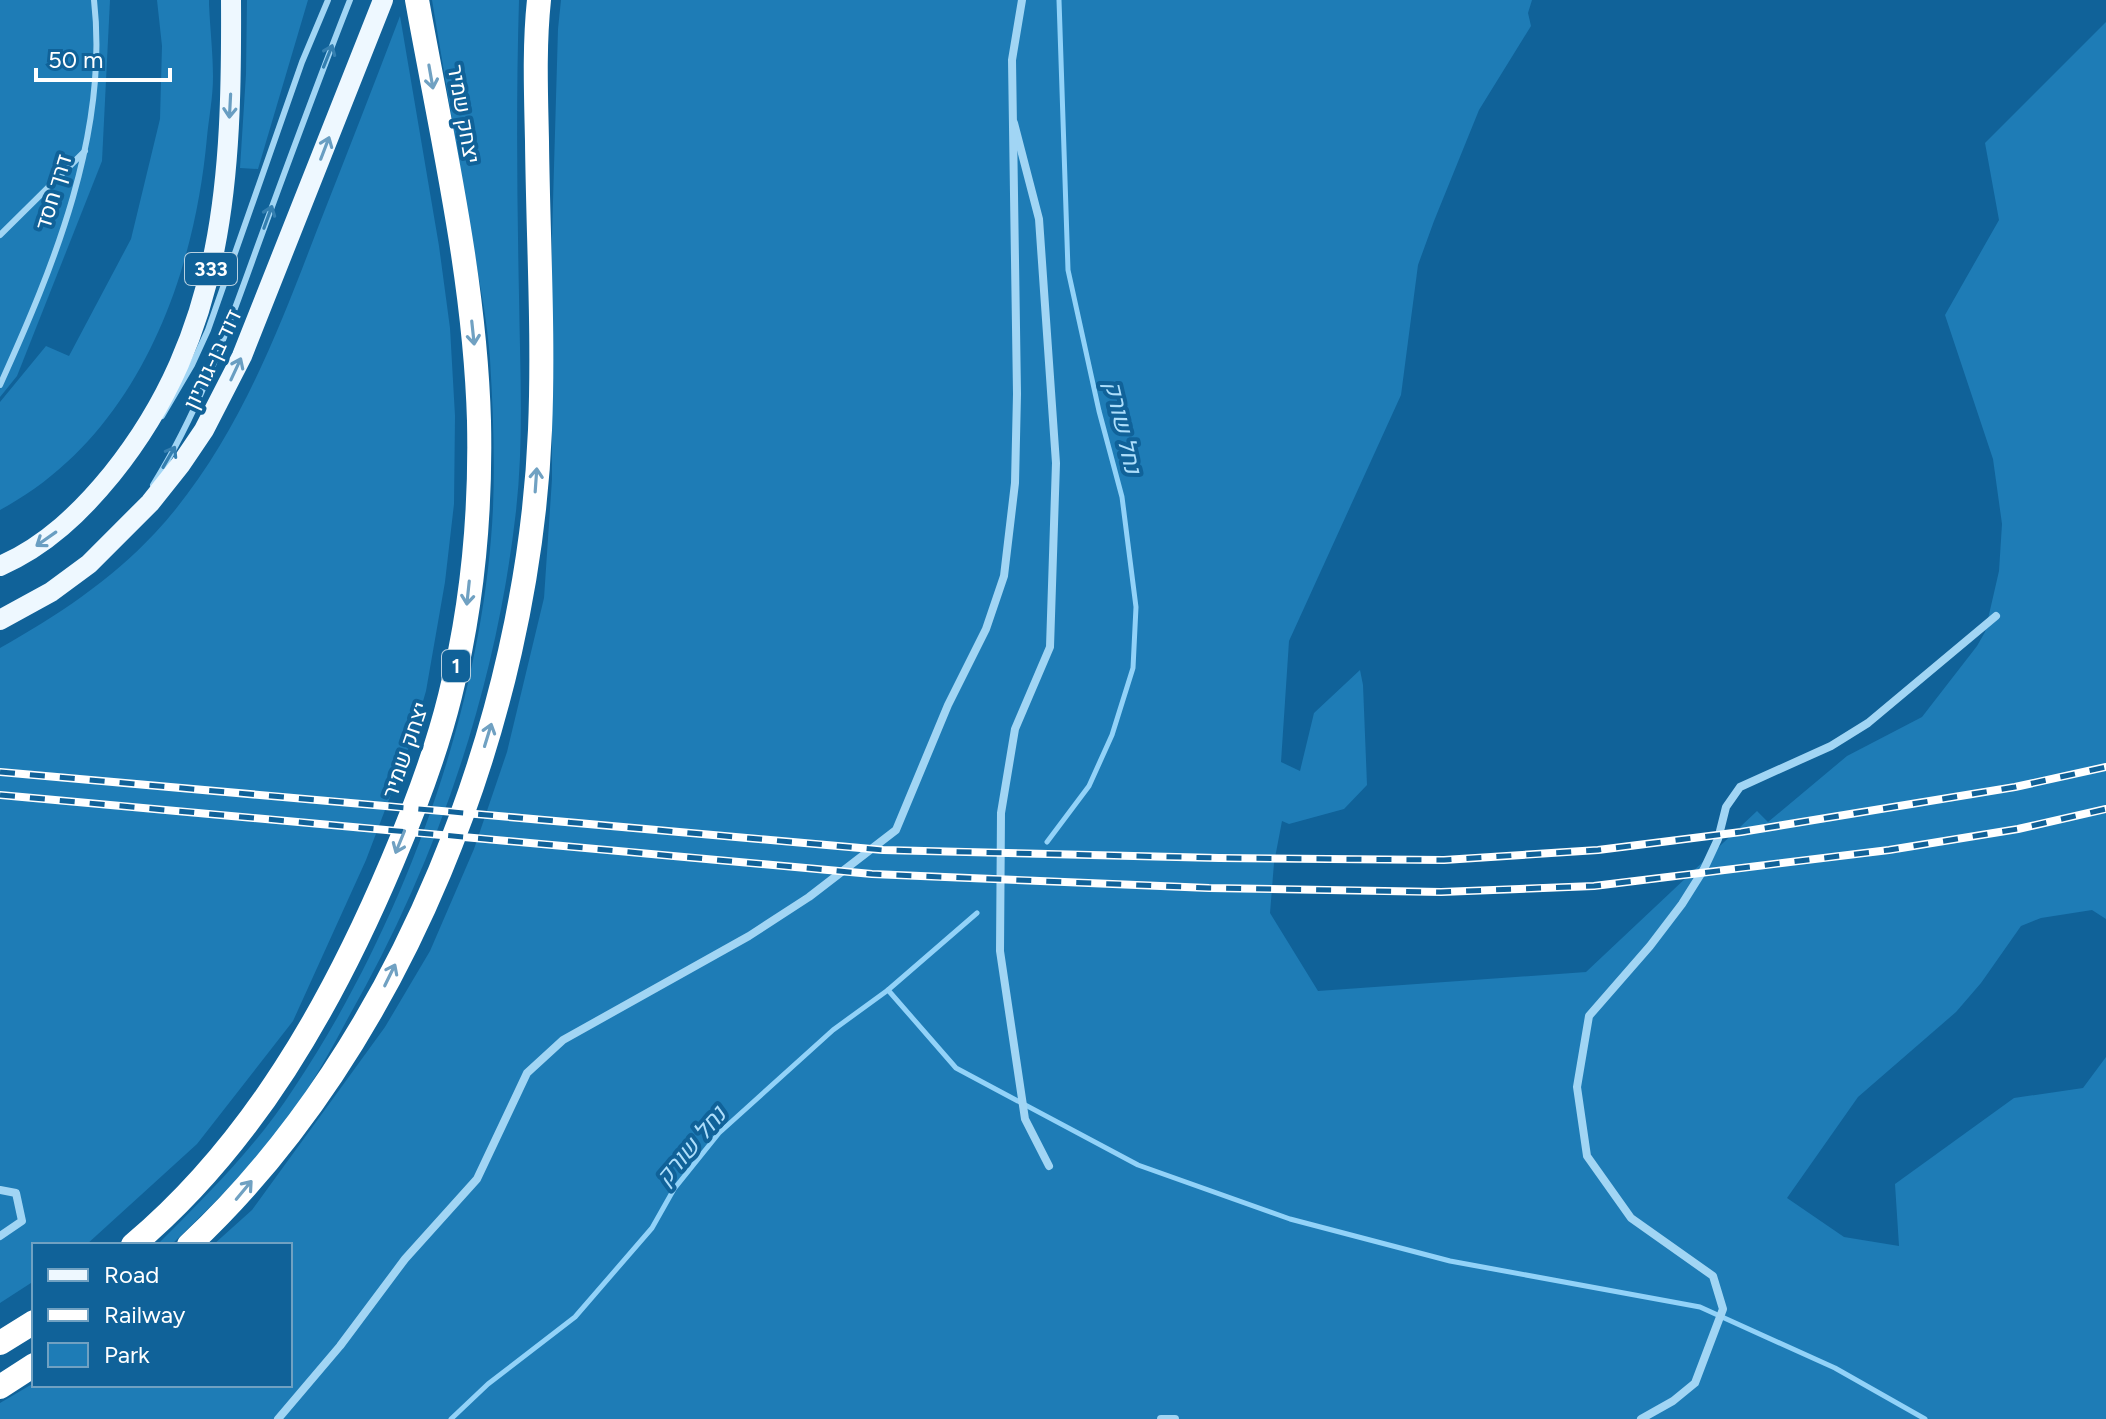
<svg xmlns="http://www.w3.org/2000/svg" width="2106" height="1419" viewBox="0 0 2106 1419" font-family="Figtree,Heebo,sans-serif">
<rect width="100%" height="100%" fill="#106299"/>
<g fill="#1e7cb6">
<polygon points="0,0 110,0 102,161 17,376 0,397"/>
<path d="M 157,0 L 209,0 L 209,4 C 210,28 213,53 213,77 C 213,97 209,117 207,137 C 194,282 135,438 0,510 L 0,402 L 46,346 L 69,356 L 131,239 L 160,119 L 162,46 Z"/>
<polygon points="247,0 308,0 258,169 240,168 246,74"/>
<path d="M 432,0 L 519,0 C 516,99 517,197 519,296 C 520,367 524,440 516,511 C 496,689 437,862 348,1018 C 331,1050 314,1081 293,1111 C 258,1160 215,1203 171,1245 L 157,1245 C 206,1196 256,1147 294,1088 C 403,925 484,704 493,508 C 495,459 493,408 490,359 C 487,317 478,275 471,233 C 458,155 445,78 432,0 Z"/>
<polygon points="561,0 1532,0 1528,13 1531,26 1479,110 1434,221 1418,265 1401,395 1289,641 1281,762 1300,771 1314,713 1360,670 1363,685 1367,785 1344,809 1289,824 1282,821 1274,863 1270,913 1318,991 1586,972 1757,811 1768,822 1847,756 1922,717 1977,646 1985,632 1999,571 2002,524 1993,459 1945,315 1999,220 1985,143 2106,22 2106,919 2092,910 2041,918 2021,926 1981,983 1956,1012 1858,1097 1787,1198 1844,1237 1899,1246 1895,1184 2014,1098 2083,1088 2106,1057 2106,1419 0,1419 0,1403 34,1383 34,1385 290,1385 290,1245 213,1245 252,1210 385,1027 430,951 474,849 507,752 544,598 552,479 552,236 558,29"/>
<path d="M 400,16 L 439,246 L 450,328 L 455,416 L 454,504 L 445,582 L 426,691 L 412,739 L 366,860 L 293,1021 L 197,1144 L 86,1245 L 34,1245 L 34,1281 L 0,1303 L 0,648 C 57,616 110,581 155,533 C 234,448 276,337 317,230 C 345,159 373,87 400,16 Z"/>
</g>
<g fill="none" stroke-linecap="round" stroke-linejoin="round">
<g stroke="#92d2f8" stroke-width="5">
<polyline points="1047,842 1089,786 1112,735 1133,668 1136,607 1122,497 1099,411 1068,270 1059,0"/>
<polyline points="888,990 956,1068 1138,1165 1290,1219 1450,1261 1700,1307 1835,1368 1925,1419"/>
<polyline points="451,1419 488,1384 575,1317 652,1228 674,1189 719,1133 833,1030 888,990 977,913"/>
</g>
<g stroke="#a1d5f4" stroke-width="6">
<polyline points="0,235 85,151"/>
<path d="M 0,385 C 54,266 109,132 94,0"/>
<polyline points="162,416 192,365 208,330 302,62 328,0"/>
<path d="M 153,485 C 200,410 228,328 258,245 C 288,163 318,81 350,0"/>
</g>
<g stroke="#a1d5f4" stroke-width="8">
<polyline points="1014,123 1039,219 1056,463 1050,647 1015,729 1001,813 1000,951 1025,1119 1049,1166"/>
<polyline points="0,1190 16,1193 22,1221 0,1236"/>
<polyline points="278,1419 340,1346 405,1259 477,1179 527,1073 563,1040 749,936 809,897 896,830 948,705 986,629 1004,576 1015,483 1017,394 1012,60 1022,0"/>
<polyline points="1161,1419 1175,1419"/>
<polyline points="1641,1419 1673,1401 1695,1383 1723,1309 1713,1276 1631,1218 1587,1156 1577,1087 1589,1016 1650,946 1682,904 1704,869 1718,839 1726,807 1740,787 1831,746 1868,723 1996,616"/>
</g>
<g stroke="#eef8ff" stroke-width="20">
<path d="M 0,566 C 46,546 81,512 112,474 C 226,332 232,174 231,0"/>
<polyline points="0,620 51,592 89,564 150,503 181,464 204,430 242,356 383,0"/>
</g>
<g stroke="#fff" stroke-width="24">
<path d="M 133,1245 C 253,1144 332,1004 392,862 C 415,808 436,753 450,696 C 472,608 481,512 479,421 C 475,279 442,139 417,0"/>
<path d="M 189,1245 C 402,1046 528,719 540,430 C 544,334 538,237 537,141 C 536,94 534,47 539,0"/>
<polyline points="0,1343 34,1322"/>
<polyline points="0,1387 34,1365"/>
</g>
<g stroke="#fff" stroke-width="8">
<g id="rail">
<polyline points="0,772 883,850 1219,858 1444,860 1598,850 1741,832 2015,787 2106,767"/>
<polyline points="0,795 872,874 1209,888 1441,892 1594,886 1889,850 2018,829 2106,809"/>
</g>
</g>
<use href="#rail" stroke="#106299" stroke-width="5" stroke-dasharray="15" stroke-linecap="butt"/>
</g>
<defs><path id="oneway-shaft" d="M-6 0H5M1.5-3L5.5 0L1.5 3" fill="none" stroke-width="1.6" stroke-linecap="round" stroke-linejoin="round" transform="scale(2)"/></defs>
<g stroke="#347fb0">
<use href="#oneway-shaft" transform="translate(328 56) rotate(-68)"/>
<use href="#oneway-shaft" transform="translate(268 217) rotate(-70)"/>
<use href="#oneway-shaft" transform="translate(169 457) rotate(-60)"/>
</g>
<g stroke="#70a1c2">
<use href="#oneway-shaft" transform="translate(431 77) rotate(80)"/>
<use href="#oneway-shaft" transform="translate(473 333) rotate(84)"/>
<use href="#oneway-shaft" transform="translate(536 480) rotate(-86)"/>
<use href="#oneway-shaft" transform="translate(468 593) rotate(96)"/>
<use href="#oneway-shaft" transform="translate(488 735) rotate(-73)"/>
<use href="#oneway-shaft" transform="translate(400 842) rotate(112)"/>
<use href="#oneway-shaft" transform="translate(390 975) rotate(-64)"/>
<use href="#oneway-shaft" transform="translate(244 1190) rotate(-50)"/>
</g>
<g stroke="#699ec2">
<use href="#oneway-shaft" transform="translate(230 106) rotate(93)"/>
<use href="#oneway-shaft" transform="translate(325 148) rotate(-69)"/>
<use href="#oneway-shaft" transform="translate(236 369) rotate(-65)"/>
<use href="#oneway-shaft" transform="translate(46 539) rotate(145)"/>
</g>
<g text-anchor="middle" stroke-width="8" stroke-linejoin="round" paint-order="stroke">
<g fill="#106299" stroke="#b7d0e0" stroke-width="2">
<rect x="185" y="253" width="52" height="32" rx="6"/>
<rect x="442" y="650" width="28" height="32" rx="6"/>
</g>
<g font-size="20" font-weight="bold" fill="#fff">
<text x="211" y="276">333</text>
<text x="456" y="673">1</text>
</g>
<g font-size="22" fill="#fff" stroke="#106299">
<text transform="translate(464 114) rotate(80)" y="8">יצחק שמיר</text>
<text transform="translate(53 192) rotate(-73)" y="8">דרך חסד</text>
<text transform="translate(212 359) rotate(-65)" y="8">דוד בן-גוריון</text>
<text transform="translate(405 750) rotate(-71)" y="8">יצחק שמיר</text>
</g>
<g font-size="24" font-style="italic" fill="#addefb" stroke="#106299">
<text transform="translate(1123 427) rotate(77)" y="8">נחל שורק</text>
<text transform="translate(691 1146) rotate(-50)" y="8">נחל שורק</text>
</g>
</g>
<rect x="32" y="1243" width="260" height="144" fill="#106299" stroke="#70a1c2" stroke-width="2"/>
<rect x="48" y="1269" width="40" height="12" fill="#eef8ff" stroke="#70a1c2" stroke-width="2"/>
<text x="104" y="1283" font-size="24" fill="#ffffff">Road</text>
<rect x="48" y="1309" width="40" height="12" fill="#ffffff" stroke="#70a1c2" stroke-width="2"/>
<text x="104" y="1323" font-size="24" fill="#ffffff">Railway</text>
<rect x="48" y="1343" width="40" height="24" fill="#1e7cb6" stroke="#70a1c2" stroke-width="2"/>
<text x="104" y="1363" font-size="24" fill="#ffffff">Park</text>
<path d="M36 68v12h134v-12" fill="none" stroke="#ffffff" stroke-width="4"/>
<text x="48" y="68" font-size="24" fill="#ffffff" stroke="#106299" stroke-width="6" paint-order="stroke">50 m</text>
</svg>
